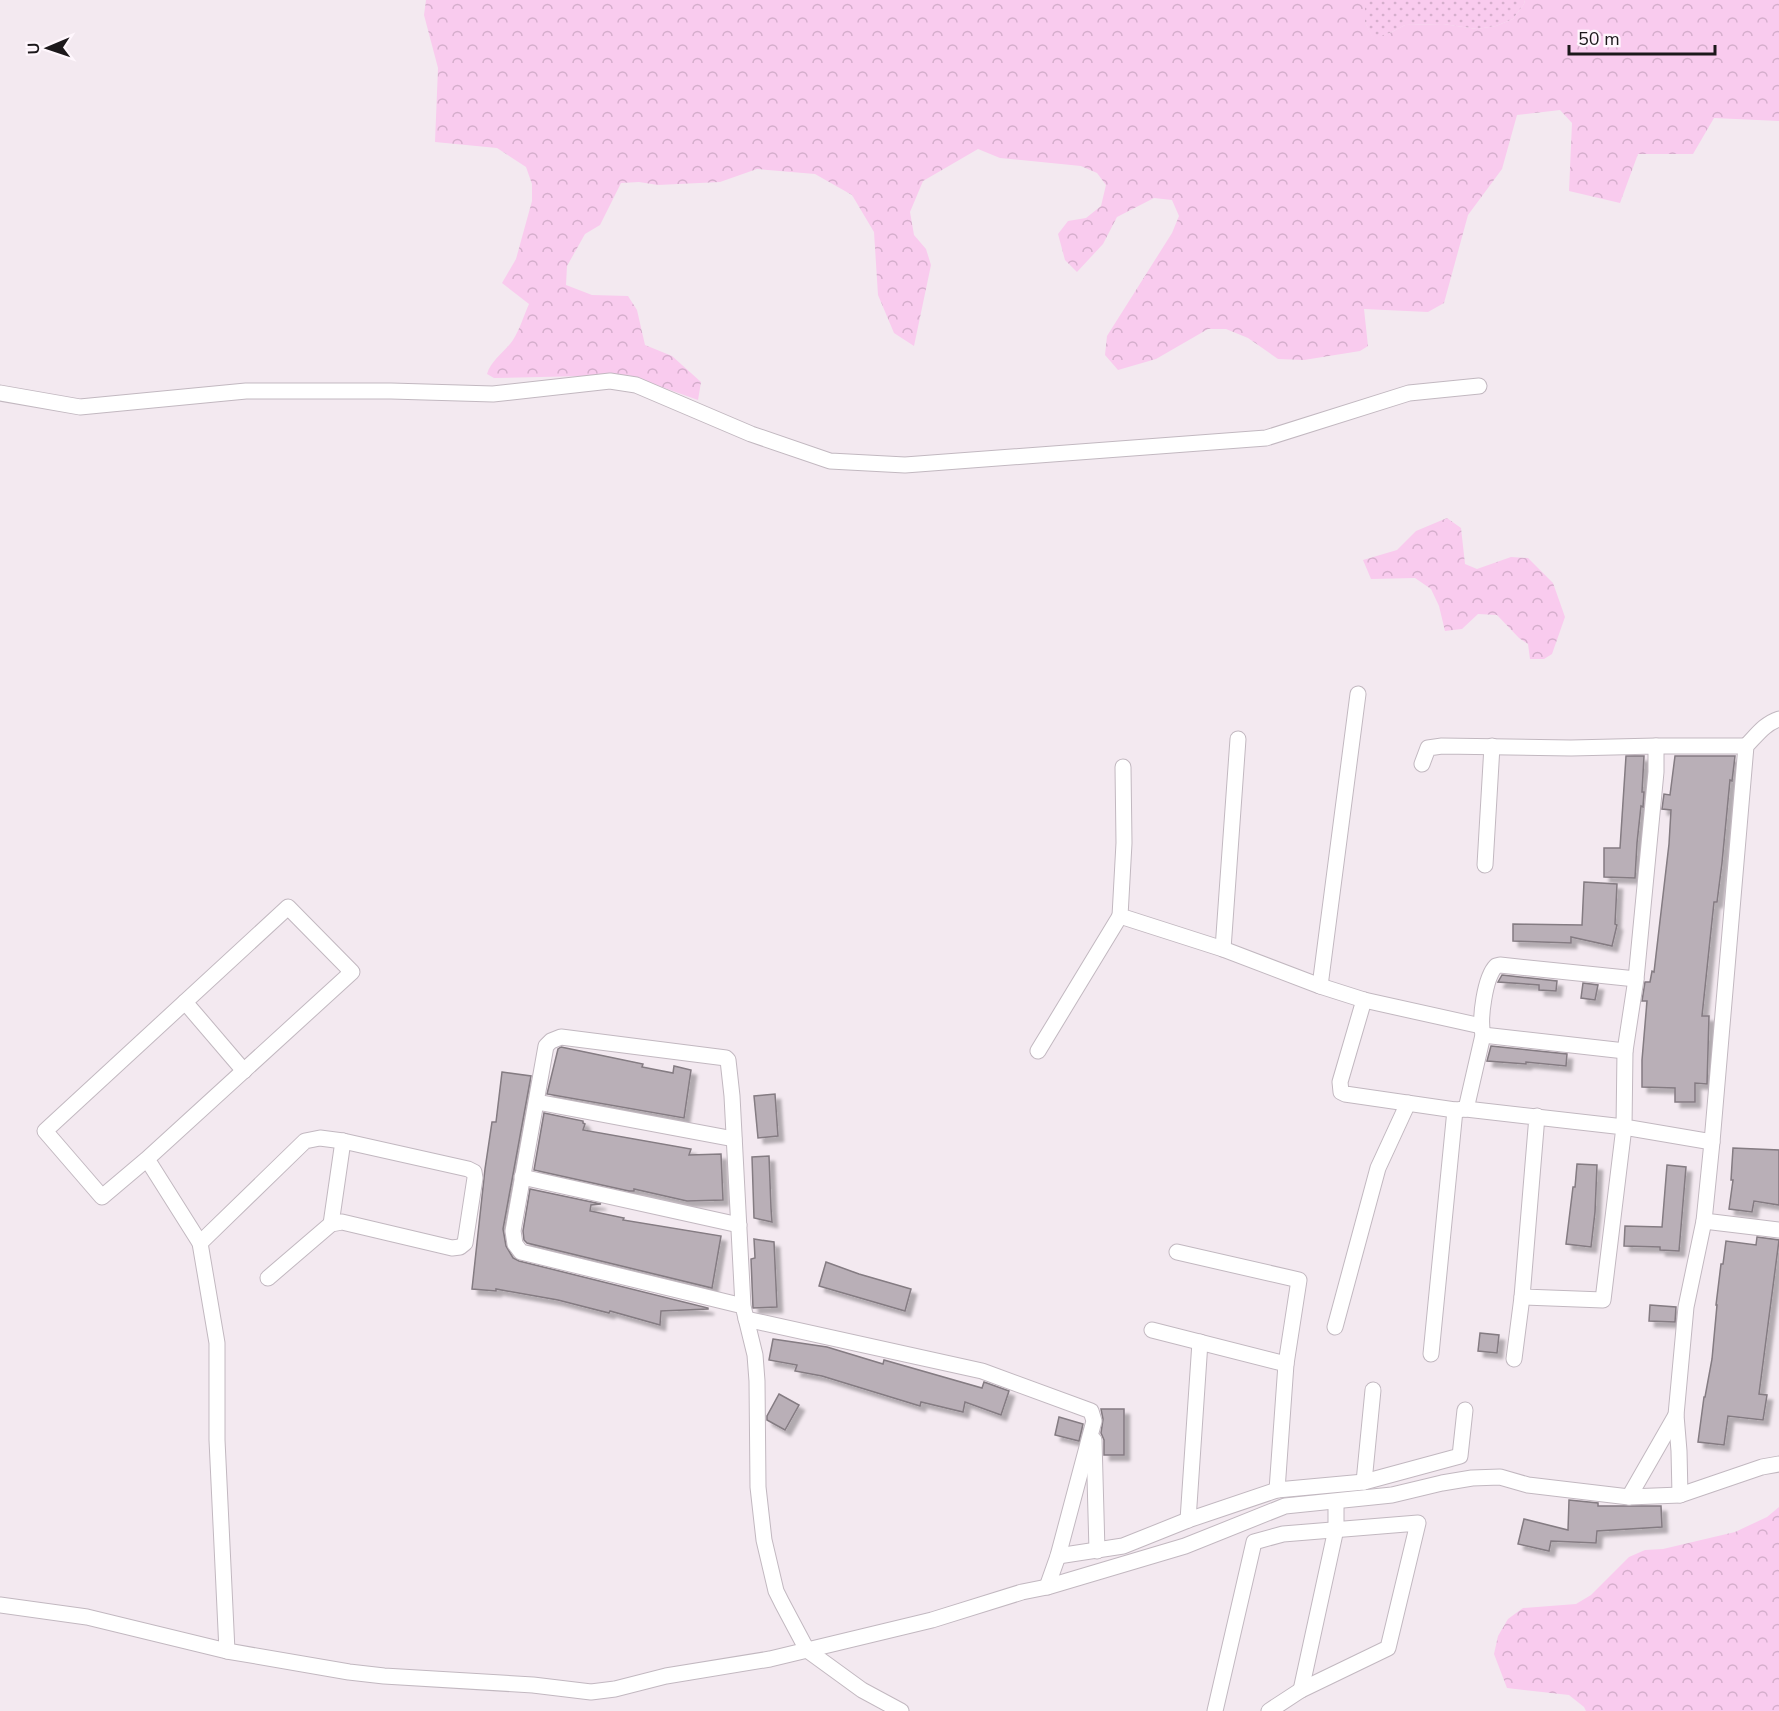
<svg xmlns="http://www.w3.org/2000/svg" width="1779" height="1711" viewBox="0 0 1779 1711" font-family="'Nunito Sans',sans-serif">
<defs>
<pattern id="grass-dots" width="8" height="8" patternUnits="userSpaceOnUse" patternTransform="scale(1.5)"><rect width="8" height="8" fill="#f9cbee"/><path d="M2 2h.1M6 6h.1" fill="none" stroke="#d5aecc" stroke-width="1.8" stroke-linecap="round"/></pattern>
<pattern id="forest-crowns" width="20" height="18" patternUnits="userSpaceOnUse" patternTransform="scale(1.5)"><rect width="20" height="18" fill="#f9cbee"/><path d="M2 6a3 3 0 1 1 6 0M12 15a3 3 0 1 1 6 0" fill="none" stroke="#d5aecc"/></pattern>
<filter id="shadow"><feDropShadow dx="5.5" dy="5.5" stdDeviation="1.5" flood-color="#0004"/></filter>
</defs>
<rect width="100%" height="100%" fill="#f3e9f0"/>
<polygon fill="url(#grass-dots)" points="1365,0 1525,0 1524,4 1513,19 1496,26 1477,29 1443,24 1405,25 1390,33 1373,39 1365,22"/>
<g fill="url(#forest-crowns)">
<path d="M 426,0 L 1365,0 L 1365,22 L 1373,38 L 1390,33 L 1405,25 L 1443,24 L 1477,29 L 1496,26 L 1513,19 L 1524,4 L 1525,0 L 1779,0 L 1779,121 L 1714,118 L 1693,154 L 1638,154 L 1620,203 L 1569,191 L 1572,123 L 1560,110 L 1517,115 L 1502,169 L 1468,215 L 1444,303 L 1428,312 L 1364,309 L 1368,346 L 1360,351 L 1304,360 L 1278,359 L 1248,338 L 1226,329 L 1208,329 L 1156,359 L 1118,370 L 1105,355 L 1107,336 L 1172,233 L 1179,216 L 1172,200 L 1154,198 L 1117,217 L 1103,244 L 1077,272 L 1065,260 L 1058,234 L 1068,221 L 1086,218 L 1101,206 L 1106,185 L 1097,173 L 1081,166 L 1000,158 L 978,149 L 923,181 L 910,212 L 914,235 L 926,249 L 931,265 L 914,346 L 894,333 L 878,295 L 874,232 L 852,195 L 815,174 L 757,169 L 720,182 L 658,185 L 639,182 L 621,183 L 600,225 L 585,234 L 567,266 L 566,285 L 592,295 L 628,296 L 637,310 L 645,345 L 672,356 L 701,382 L 698,400 L 628,375 L 494,378 L 487,374 C 491,360 505,352 513,340 C 520,329 524,315 529,304 L 502,283 L 516,259 L 532,201 L 532,184 L 526,167 L 497,148 L 435,142 L 438,68 L 424,15 Z"/>
<polygon points="1447,518 1461,528 1465,564 1477,569 1511,557 1528,558 1553,583 1565,617 1552,654 1544,659 1530,659 1528,644 1519,638 1497,615 1478,614 1462,629 1445,631 1439,606 1431,589 1415,578 1371,579 1363,560 1397,550 1416,531"/>
<polygon points="1779,1507 1779,1711 1586,1711 1584,1707 1569,1695 1507,1688 1494,1654 1498,1636 1508,1619 1523,1608 1576,1604 1591,1595 1629,1557 1645,1550 1663,1549 1735,1532 1767,1517"/>
</g>
<g fill="#b9afb7" stroke="#847b82" stroke-width="1.5" filter="url(#shadow)">
<polygon points="1626,756 1644,756 1642,792 1644,792 1643,807 1641,806 1637,843 1635,878 1604,877 1604,848 1620,848"/>
<polygon points="1675,756 1735,756 1732,781 1730,780 1722,863 1717,902 1714,902 1702,1016 1709,1016 1707,1084 1695,1083 1695,1102 1675,1102 1675,1088 1642,1087 1642,1060 1647,1001 1642,1001 1645,982 1650,982 1652,971 1654,972 1669,844 1671,810 1662,809 1664,794 1670,795"/>
<polygon points="1584,882 1617,884 1615,924 1617,925 1612,946 1571,937 1571,943 1513,941 1513,924 1582,925"/>
<polygon points="1502,975 1557,981 1556,991 1539,990 1539,985 1498,982"/>
<polygon points="1583,983 1598,985 1595,1000 1581,998"/>
<polygon points="1491,1046 1567,1054 1566,1066 1526,1062 1526,1064 1487,1061"/>
<polygon points="561,1047 643,1064 642,1067 673,1073 674,1066 691,1070 684,1118 547,1094 558,1049"/>
<polygon points="502,1072 531,1076 503,1229 506,1246 513,1258 519,1261 708,1308 708,1309 661,1311 660,1325 610,1311 609,1313 558,1300 496,1289 496,1291 472,1289 485,1169 492,1122 496,1122"/>
<polygon points="775,1094 778,1136 758,1138 754,1096"/>
<polygon points="544,1113 583,1121 583,1123 585,1124 583,1130 691,1149 689,1155 721,1154 723,1200 687,1201 634,1189 634,1191 629,1191 534,1170"/>
<polygon points="1733,1148 1779,1150 1779,1205 1754,1201 1752,1212 1729,1209 1733,1180 1731,1180"/>
<polygon points="769,1156 771,1208 772,1222 754,1218 752,1157"/>
<polygon points="1577,1164 1597,1165 1595,1212 1591,1247 1566,1244 1573,1187 1575,1187"/>
<polygon points="1667,1165 1686,1167 1679,1251 1660,1250 1660,1247 1624,1246 1625,1226 1662,1227"/>
<polygon points="530,1189 601,1204 591,1205 590,1211 624,1218 623,1220 721,1236 712,1288 527,1243 524,1240 523,1231"/>
<polygon points="1757,1237 1779,1240 1759,1394 1767,1395 1763,1420 1728,1416 1724,1445 1698,1442 1704,1397 1705,1397 1712,1359 1717,1305 1716,1305 1721,1264 1723,1264 1726,1241 1756,1245"/>
<polygon points="754,1239 774,1242 777,1307 753,1308 751,1259 755,1258"/>
<polygon points="826,1262 859,1274 911,1289 905,1311 819,1286"/>
<polygon points="1650,1305 1676,1307 1675,1322 1649,1321"/>
<polygon points="1480,1333 1499,1335 1497,1353 1478,1351"/>
<polygon points="773,1339 827,1347 883,1364 884,1360 982,1388 984,1382 1009,1391 1001,1415 965,1402 963,1412 921,1402 920,1406 822,1376 795,1371 797,1365 769,1360"/>
<polygon points="779,1394 799,1405 785,1430 767,1420 767,1416"/>
<polygon points="1101,1409 1124,1409 1124,1455 1104,1455 1104,1440 1101,1433 1103,1419"/>
<polygon points="1059,1417 1083,1424 1079,1441 1055,1435"/>
<polygon points="1569,1500 1598,1503 1598,1506 1661,1506 1662,1527 1597,1531 1596,1543 1551,1541 1549,1551 1518,1544 1524,1519 1568,1530"/>
</g>
<g fill="none" stroke-linecap="round" stroke-linejoin="round">
<g stroke="#c2b8c0" stroke-width="17">
<g id="minor">
<polyline points="0,393 80,407 246,391 391,391 493,394 610,381 636,385 751,434 830,461 905,465 1266,438 1409,393 1479,386"/>
<polyline points="1656,746 1746,746"/>
<polyline points="1422,764 1428,748 1442,746 1571,748 1656,746 1656,772 1636,979 1625,1051 1624,1127 1712,1142"/>
<polyline points="1123,767 1124,843 1120,916 1223,949 1320,986 1364,1000 1481,1026"/>
<polyline points="1485,865 1492,746"/>
<polyline points="1223,949 1238,739"/>
<polyline points="1320,986 1358,694"/>
<polyline points="1364,1000 1340,1082 1341,1092 1345,1094 1455,1110 1466,1109 1624,1127 1603,1300 1522,1297 1537,1116"/>
<polyline points="185,1002 244,1071"/>
<polyline points="1483,1035 1625,1051"/>
<polyline points="1038,1051 1120,916"/>
<polyline points="537,1102 734,1139"/>
<path d="M 1466,1109 L 1483,1035 C 1479,1019 1485,977 1496,966 L 1500,965 L 1636,979"/>
<polyline points="147,1159 102,1197 45,1131 288,907 352,972 147,1159 200,1243"/>
<polyline points="522,1177 739,1225"/>
<polyline points="1704,1221 1779,1230"/>
<polyline points="331,1224 343,1141"/>
<polyline points="1177,1252 1299,1280 1286,1364"/>
<polyline points="743,1306 521,1252 515,1244 513,1231 546,1046 551,1041 561,1037 726,1058 728,1060 732,1096 743,1306 755,1355 757,1381 758,1487 764,1540 776,1591 782,1603 807,1650 862,1690 901,1711"/>
<polyline points="746,1319 982,1371 1091,1411 1094,1421 1058,1556 1047,1587"/>
<polyline points="1335,1327 1378,1168 1408,1103"/>
<polyline points="1152,1330 1286,1364 1277,1490"/>
<polyline points="1431,1354 1455,1110"/>
<polyline points="1514,1359 1522,1297"/>
<polyline points="1094,1440 1097,1551"/>
<polyline points="1364,1482 1373,1390"/>
<path d="M 1680,1495 L 1679,1451 L 1676,1415 L 1686,1307 L 1704,1221 L 1712,1142 L 1746,746 C 1757,735 1764,724 1779,719"/>
<polyline points="1629,1497 1676,1415"/>
<polyline points="1188,1520 1200,1342"/>
<polyline points="1058,1556 1123,1546 1188,1520 1277,1490 1364,1482 1460,1456 1465,1410"/>
<polyline points="0,1605 87,1617 227,1651 349,1672 384,1676 533,1685 591,1692 615,1689 666,1676 770,1659 932,1620 1022,1592 1047,1587 1185,1546 1285,1506 1392,1495 1442,1483 1472,1478 1500,1477 1528,1485 1629,1497 1680,1495 1762,1467 1779,1464"/>
<polyline points="227,1651 217,1440 217,1343 200,1243 305,1141 320,1138 343,1141 468,1169 474,1172 475,1178 465,1243 460,1247 452,1248 342,1222 331,1224 268,1278"/>
<polyline points="1301,1690 1336,1529 1336,1502"/>
<polyline points="1215,1711 1254,1542 1283,1534 1418,1523 1388,1648 1301,1690 1269,1711"/>
</g>
</g>
<use href="#minor" stroke="#fff" stroke-width="15"/>
</g>
<g transform="translate(48 48) rotate(268)" stroke="#fff7fd" stroke-width="4.5" paint-order="stroke">
<path d="M0-4.5L10 22L0 15L-10 22Z" fill="#1c181b"/>
<text y="-9" font-size="16" font-weight="bold" text-anchor="middle" fill="#1c181b">U</text>
</g>
<path d="M1569 45v9h146v-9" fill="none" stroke="#1c181b" stroke-width="3"/>
<text x="1578" y="45" font-size="18" fill="#1c181b" stroke="#fff7fd" stroke-width="4.5" paint-order="stroke">50 m</text>
</svg>
